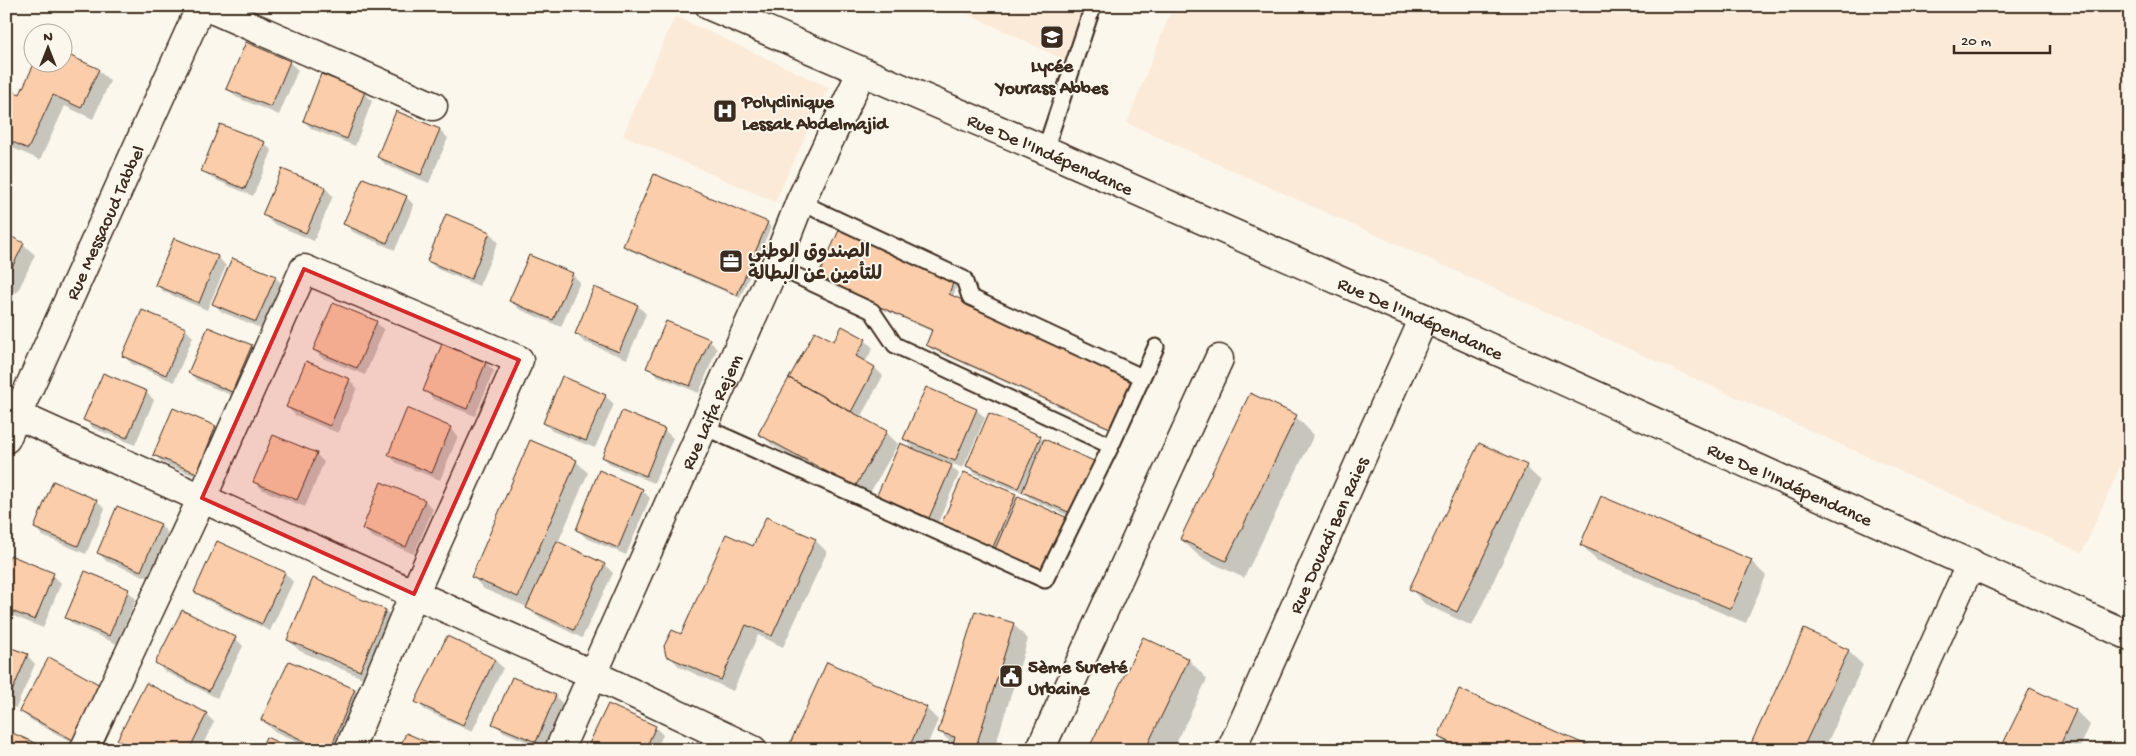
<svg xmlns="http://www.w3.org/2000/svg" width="2136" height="756" font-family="'Gochi Hand','Playpen Sans Arabic',sans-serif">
<rect width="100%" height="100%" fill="#fbf7ec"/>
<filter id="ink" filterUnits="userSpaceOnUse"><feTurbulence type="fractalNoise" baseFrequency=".02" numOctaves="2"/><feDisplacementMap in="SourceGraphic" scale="10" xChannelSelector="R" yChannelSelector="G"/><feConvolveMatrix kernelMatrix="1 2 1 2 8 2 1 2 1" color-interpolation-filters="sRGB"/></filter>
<g filter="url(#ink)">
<!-- built -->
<path fill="#fbead8" d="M952,6H1093L1081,68Z
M1173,6H2130V444L2082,553L1127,123Z
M675,16L828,87L775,202L623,135Z"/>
<!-- shadow -->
<path fill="#0003" d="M289,62L298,70L279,115L236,97L228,89Z
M98,70L110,81L93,119L65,106L40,160L6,145V89L20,96Z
M364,92L372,101L355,146L312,129L304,121Z
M440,130L448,138L429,183L386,165L378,157Z
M264,143L272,151L253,196L211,178L203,170Z
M325,188L333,196L314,241L272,223L264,215Z
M406,197L414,205L395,250L353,232L345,224Z
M447,216L490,233L498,242L479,286L437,269L428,261Z
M767,223L771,227L740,298L629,250L625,246Z
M6,236L23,244L35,255L17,293L6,288Z
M175,239L218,257L226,266L207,310L164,292L156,284Z
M572,274L580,282L561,327L519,309L511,301Z
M275,277L283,285L265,330L222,312L214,304Z
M953,281L957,285L953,297L1136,382L1114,431L931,349L927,345L933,332L823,282Z
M595,289L638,306L646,314L627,359L584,342L576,334Z
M376,322L384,330L365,375L322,358L314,350Z
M185,329L193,337L174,382L132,364L124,356Z
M709,340L717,349L699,393L656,375L648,367Z
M865,340L873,348L865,363L875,368L883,376L860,418L886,432L898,444L867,498L772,445L760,433L835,343Z
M251,346L259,354L240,399L198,381L189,373Z
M443,346L486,363L494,371L475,416L433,399L425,391Z
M349,380L357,388L338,433L295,415L287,407Z
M926,388L977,410L985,418L963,468L947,462L959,474L937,525L887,503L879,495L917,451L904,439Z
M146,392L154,400L135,445L93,428L85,419Z
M605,396L614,404L595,448L552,431L544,423Z
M1296,417L1314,435L1244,578L1200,557L1181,539Z
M216,427L224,435L205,480L163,463L154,455Z
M450,428L458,436L440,480L397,463L389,455Z
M664,430L673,438L654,483L611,465L603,457Z
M1040,437L1045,442L1082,522L1031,499L1027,495L976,474L968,466Z
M1479,444L1526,467L1541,481L1472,626L1425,604L1411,589Z
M316,454L324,462L305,507L263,490L254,482Z
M576,461L588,473L558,543L605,565L613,573L582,638L535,615L527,607L484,589L473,577Z
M382,484L425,501L433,509L414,554L372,537L363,529Z
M642,490L650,498L626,555L586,538L578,530Z
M1015,495L1077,528L1055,579L951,532L943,524Z
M97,501L105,509L86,554L43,536L35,528Z
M160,525L168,533L149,578L106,561L98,552Z
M815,540L827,552L783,647L758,635L733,691L680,667L668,655L681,636L753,548Z
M217,543L285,573L293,582L270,631L204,599L195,591Z
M1582,545L1751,561L1766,576L1746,623L1596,560Z
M6,568L53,575L61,583L43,628L6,613Z
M314,579L386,611L397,623L372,682L300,651L288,640Z
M128,591L136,599L117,644L74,625L66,617Z
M1013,624L1028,639L994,750H953L954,746L939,731Z
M448,637L495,660L503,668L472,732L425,710L417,702Z
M235,638L243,646L217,698L164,671L156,663Z
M1144,638L1189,660L1207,679L1173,750H1090Z
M6,647L27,655L35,664L16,708L6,704Z
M1848,651L1863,665L1824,750H1749Z
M50,659L83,748L29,719L21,711Z
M354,690L366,702L346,750H313L274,731L263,720Z
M2030,690L2076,711L2090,725L2079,750H2002Z
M555,696L563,704L544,749L502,731L494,723Z
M926,708L938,720L925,750H789Z
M206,714L214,722L200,750H131L119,739Z
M655,727L663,735L656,750H587Z
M1439,737L1595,750H1452Z
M2130,741V750H2126Z
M36,745L41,750H6Z"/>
<!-- building -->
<path fill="#fbcdaa" stroke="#3b2a1e" d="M246,42L290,61L271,107L226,89Z
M62,52L99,69L81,108L53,95L28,149L6,139V88L20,94L35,62H62Z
M321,74L365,91L347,139L303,121Z
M396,111L440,129L421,175L377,157Z
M220,124L265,142L245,189L201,171Z
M282,169L326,187L306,233L262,215Z
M654,174L768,222L737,295L623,246Z
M363,178L407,196L387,243L343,224Z
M446,214L490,232L471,279L427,261Z
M840,228L954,280L949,294L1133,377L1110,428L926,345L932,330L817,279Z
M6,234L24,243L6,280Z
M174,238L218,256L199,303L155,285Z
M529,255L573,273L553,320L509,301Z
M232,258L276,276L256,322L212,304Z
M594,287L638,305L619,352L575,334Z
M333,303L377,321L357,368L313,350Z
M142,310L186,328L166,375L122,356Z
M666,321L710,339L690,386L646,368Z
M842,326L866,339L856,356L875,367L851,412L789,378L815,331L834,341Z
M208,327L252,345L232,392L188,373Z
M442,344L486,362L467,409L423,391Z
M306,361L350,379L330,426L286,407Z
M103,373L147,391L127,438L83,420Z
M562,376L606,395L586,441L543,423Z
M789,378L887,431L855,487L758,434Z
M926,387L977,409L955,461L903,439Z
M1250,393L1297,415L1226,561L1180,539Z
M173,408L216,426L197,473L153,455Z
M407,408L451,427L432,473L388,455Z
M622,411L665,429L646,476L602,457Z
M989,413L1041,436L1018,488L966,466Z
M273,435L317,453L297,500L253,482Z
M1044,439L1096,462L1073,514L1022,492Z
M530,440L577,460L518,597L471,577Z
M900,443L952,465L929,518L877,495Z
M1479,443L1527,465L1457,612L1409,589Z
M599,470L643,489L618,548L576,530Z
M964,472L1016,494L993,547L941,525Z
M53,481L97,500L78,546L34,528Z
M381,482L425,500L406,547L362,529Z
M1018,496L1070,519L1047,571L995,549Z
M1601,496L1752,560L1731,609L1580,545Z
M117,506L161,524L141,571L97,553Z
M766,517L816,539L772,636L746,625L721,680L666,656L664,646L672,630L681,634L726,534L753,546Z
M217,541L285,572L262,624L194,592Z
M557,541L605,564L574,630L526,608Z
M10,555L54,573L35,620L6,609V565Z
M85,571L129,589L109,636L65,618Z
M313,578L386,610L360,671L287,640Z
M182,610L236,637L209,691L155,663Z
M975,611L1014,623L975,750H952L955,737L938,732Z
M1804,629L1849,650L1802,750H1748Z
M447,636L495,659L463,725L415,702Z
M1143,637L1189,659L1145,750H1088Z
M6,646L28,654L8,701L6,700Z
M49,657L104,687L75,741L19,711Z
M289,661L355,689L330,750H323L261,720Z
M827,662L927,707L908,750H787Z
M512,677L556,695L536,742L492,724Z
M146,683L207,713L189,750H138L117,740Z
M2030,688L2076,710L2058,750H2000Z
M1459,689L1598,750H1466L1438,737Z
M608,704L656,726L645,750H586Z
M6,730L37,744L34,750H6Z
M406,733L446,750H399Z
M266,737L295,750H260Z"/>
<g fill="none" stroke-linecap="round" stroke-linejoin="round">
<!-- service casing -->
<g stroke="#3b2a1e" stroke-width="19">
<path id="service" d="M1045,150L1093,6
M800,202L964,279L970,297L1142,377
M775,266L872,311L895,345L1111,446
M704,427L1045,580L1111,446L1156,347"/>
</g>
<!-- minor casing -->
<g stroke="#3b2a1e" stroke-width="31">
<g id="minor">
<path d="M205,6L433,106"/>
<path d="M17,415L594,675L753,750"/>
<path d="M84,750L202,498L304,269L519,360L414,594L349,750"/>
<path id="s1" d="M559,750L775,266L800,202L861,73"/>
<path d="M1040,750L1219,359"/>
<path d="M1887,750L1971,563"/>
</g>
</g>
<!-- tertiary casing -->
<g stroke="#3b2a1e" stroke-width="31">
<g id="tertiary">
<path id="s2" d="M6,439L201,6"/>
<path id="s3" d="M1231,750L1424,318"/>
</g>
</g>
<!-- primary casing -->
<g stroke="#3b2a1e" stroke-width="31">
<g id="primary">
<path id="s4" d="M710,6L1045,150L1424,318L2130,636"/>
</g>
</g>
<!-- service -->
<use href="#service" stroke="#fbf7ec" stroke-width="15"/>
<!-- minor -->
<use href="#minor" stroke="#fbf7ec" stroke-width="28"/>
<!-- tertiary -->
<use href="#tertiary" stroke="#fbf7ec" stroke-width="28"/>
<!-- primary -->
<use href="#primary" stroke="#fbf7ec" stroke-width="28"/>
</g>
</g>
<!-- marked area -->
<path fill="#d62828" fill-opacity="0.2" stroke="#d62828" stroke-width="4" stroke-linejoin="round" d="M304,269L519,360L414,594L202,498Z"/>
<!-- icons -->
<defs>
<g id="school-square" transform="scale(1.25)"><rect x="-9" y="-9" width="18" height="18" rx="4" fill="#3b2a1e" stroke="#fbf7ec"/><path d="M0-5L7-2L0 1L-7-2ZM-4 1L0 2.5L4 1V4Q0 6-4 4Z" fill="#fff"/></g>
<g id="hospital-square" transform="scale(1.25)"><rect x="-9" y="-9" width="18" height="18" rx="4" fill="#3b2a1e" stroke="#fbf7ec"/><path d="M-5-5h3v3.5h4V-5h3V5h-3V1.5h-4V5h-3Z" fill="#fff"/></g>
<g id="office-square" transform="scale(1.25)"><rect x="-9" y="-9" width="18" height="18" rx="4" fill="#3b2a1e" stroke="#fbf7ec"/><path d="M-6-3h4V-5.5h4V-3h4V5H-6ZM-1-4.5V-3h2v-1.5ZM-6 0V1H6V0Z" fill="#fff"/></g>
<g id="civic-square" transform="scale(1.25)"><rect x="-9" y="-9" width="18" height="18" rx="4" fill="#3b2a1e" stroke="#fbf7ec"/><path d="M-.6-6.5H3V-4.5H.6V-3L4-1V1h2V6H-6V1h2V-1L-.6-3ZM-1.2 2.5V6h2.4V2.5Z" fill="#fff"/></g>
</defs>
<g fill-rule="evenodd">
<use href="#school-square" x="1052" y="37"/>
<use href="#hospital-square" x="725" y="111"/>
<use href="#office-square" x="731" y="261"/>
<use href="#civic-square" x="1011" y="676"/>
</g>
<g text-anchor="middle" stroke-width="4" stroke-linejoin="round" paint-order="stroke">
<!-- poi labels -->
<g font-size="19" font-weight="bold" fill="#3b2a1e" stroke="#fbf7ec" text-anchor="start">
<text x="1052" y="71" text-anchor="middle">Lycée<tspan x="1052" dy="22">Yourass Abbes</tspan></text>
<text x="742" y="107">Polyclinique<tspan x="742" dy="22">Lessak Abdelmajid</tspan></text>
<text x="748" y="257">الصندوق الوطني<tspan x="748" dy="22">للتأمين عن البطالة</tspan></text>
<text x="1028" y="672">5ème Sureté<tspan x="1028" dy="22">Urbaine</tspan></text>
</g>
<!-- street labels -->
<g font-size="19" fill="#3b2a1e" stroke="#fbf7ec">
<text dy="7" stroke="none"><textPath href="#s4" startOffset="371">Rue De l'Indépendance</textPath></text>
<text dy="7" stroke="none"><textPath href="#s2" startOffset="238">Rue Messaoud Tabbel</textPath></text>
<text dy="7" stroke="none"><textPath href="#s4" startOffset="776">Rue De l'Indépendance</textPath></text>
<text dy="7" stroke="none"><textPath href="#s1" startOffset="371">Rue Laifa Rejem</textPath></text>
<text dy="7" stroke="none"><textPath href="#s4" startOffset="1181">Rue De l'Indépendance</textPath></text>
<text dy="7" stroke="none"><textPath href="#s3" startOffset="236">Rue Douadi Ben Raies</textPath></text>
</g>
</g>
<!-- margin -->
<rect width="2136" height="756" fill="none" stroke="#fbf7ec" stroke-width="25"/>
<rect x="12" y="12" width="2111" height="731" fill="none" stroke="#3b2a1e" stroke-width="2" filter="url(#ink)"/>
<!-- north arrow -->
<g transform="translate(48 48)"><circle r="24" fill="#fbf7ec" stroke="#aea59a"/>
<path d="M0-4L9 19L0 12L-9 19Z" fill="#3b2a1e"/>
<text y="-8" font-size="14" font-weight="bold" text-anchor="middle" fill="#3b2a1e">N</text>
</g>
<!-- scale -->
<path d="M1954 45v8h96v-8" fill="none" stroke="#3b2a1e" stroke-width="2.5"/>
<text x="1961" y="45" font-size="15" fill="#3b2a1e" stroke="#fbf7ec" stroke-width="4" paint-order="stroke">20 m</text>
</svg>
